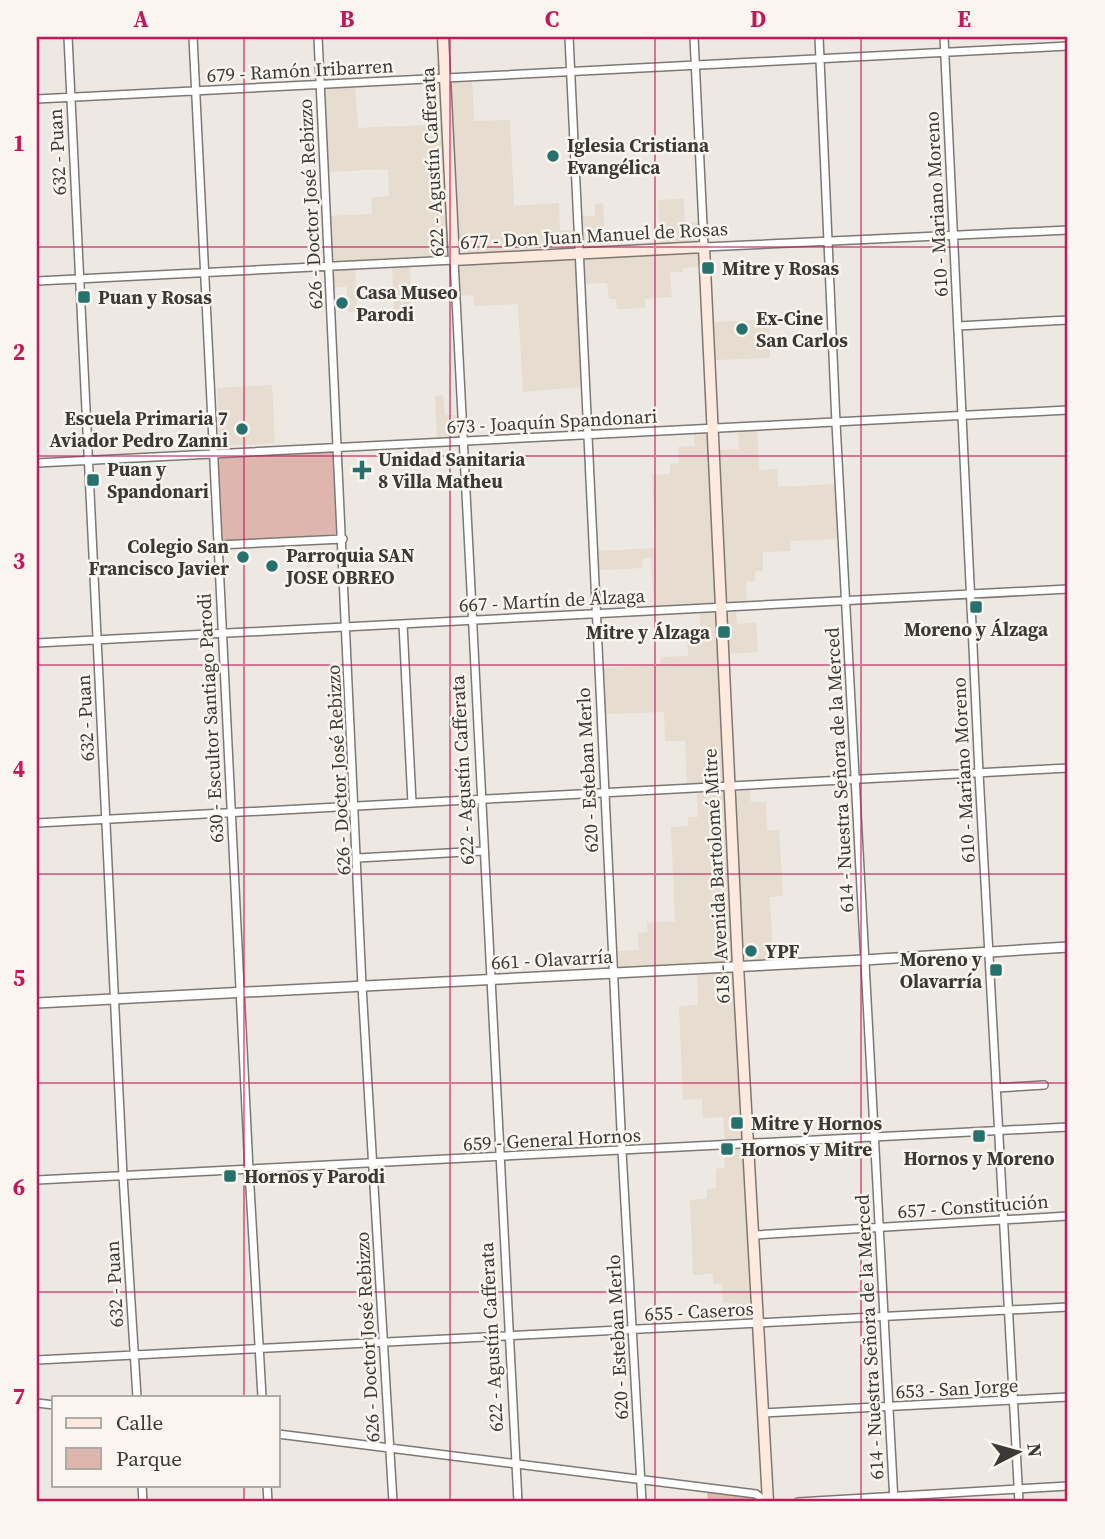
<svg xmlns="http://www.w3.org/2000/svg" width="1105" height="1539" font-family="'Source Serif 4',serif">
<rect width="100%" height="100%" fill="#ede8e1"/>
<!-- built -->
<path fill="#e6dccf" d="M472,80L474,121L510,120L514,206L559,203L560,230H574L575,244L572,249L468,255L459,250L450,89L455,81Z
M355,85L358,128L443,124L450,251L448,255L337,261L332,259L330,216L372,214L371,198L389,196L388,169L328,172L325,89L329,86Z
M684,199L685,223L699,222L700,239L695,243L660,244L658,200Z
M603,203L605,248L589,249L583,242L581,216H595V204Z
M694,252L700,257V267L683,268L682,272H670L672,297L645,299V308L617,309L616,299H609L607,283L586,284L584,262L589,258Z
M569,258L576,262L582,387L523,392L518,304L474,306L473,295L460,296L459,269L463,265Z
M410,266L412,309L394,310L392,267Z
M355,268L357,312H348L347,287H332L331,276L336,269Z
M769,320L770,358L714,360L712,322Z
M272,385L275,443L225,446L219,442L217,388Z
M443,395L445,415H459L460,432L456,438L437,440L435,396Z
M757,429L759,470L777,469L778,487L836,484L838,539L790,541V551L763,552V571H755V581L746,582L747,603L732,604L726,600L719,450L739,449L738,430Z
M704,432L708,437L716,600L711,604L654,607L651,558L642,559L643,568L597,570L596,551L656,548L652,475L670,474V464L679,463L678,447L695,446L694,433Z
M729,611H736L737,624L756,623L758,652L728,654L726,616Z
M713,612L717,616L725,780L720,784L687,786L685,741H665L664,712L605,714L602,668L660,665L661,657L688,656L687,628L700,627V613Z
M750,789L751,802H766L767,830H779L783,896L770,897L773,960L748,962L744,959L736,795L740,790Z
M724,792L725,794L733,959L728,963L620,968L618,965V951L639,950L638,933L648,932L647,923L675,921L671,827L688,826V817H698L697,793Z
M731,970L736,974L743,1139L741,1141L725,1143L723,1117L703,1118L702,1099L683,1100L679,1006L698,1005L697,972Z
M738,1149L744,1151L753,1316L750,1321L738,1322L737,1303H723L722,1284H713V1274L693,1275L690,1200L707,1199V1189L716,1188V1169L725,1168L724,1150Z"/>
<!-- green -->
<path fill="#deb6ae" d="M328,451L334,454L335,458L339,529L337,534L221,542L217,461L221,457Z
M707,1492L750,1497L751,1499L742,1502H708Z"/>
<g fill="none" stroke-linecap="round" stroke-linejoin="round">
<!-- minor casing -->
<g stroke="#7d7872" stroke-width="10">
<path id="minor" d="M68,37L123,1176L137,1397
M193,37L249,1170L262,1397
M318,37L362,986L393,1502
M569,37L622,1151L642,1502
M694,37L704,247L1068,230
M819,37L836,423L894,1502
M944,37L979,773L1019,1502
M37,99L1068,46
M37,281L454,260L518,1502
M958,326L1068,320
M37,463L1068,410
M218,545L343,539
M403,624L412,803
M37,643L1068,589
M37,823L1068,768
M358,858L483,851
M996,1088L1044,1085
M37,1180L1068,1127
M754,1235L1068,1216
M37,1360L1068,1307
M37,1403L54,1405
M763,1413L1068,1397
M278,1434L756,1494L766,1502
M142,1485L143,1502
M267,1485L268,1502
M798,1502L1068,1486"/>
</g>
<!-- tertiary casing -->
<g stroke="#7d7872" stroke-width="12">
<path id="tertiary" d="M37,1003L864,960L1068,947"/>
</g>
<!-- secondary casing -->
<g stroke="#7d7872" stroke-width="13">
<path id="secondary" d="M443,37L454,260L704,247L738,966L768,1502"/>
</g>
<!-- minor -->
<use href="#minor" stroke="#fff" stroke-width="7"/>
<!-- tertiary -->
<use href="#tertiary" stroke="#fff" stroke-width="9"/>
<!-- secondary -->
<use href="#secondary" stroke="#fde9dd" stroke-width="10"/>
</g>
<!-- grid -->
<path fill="none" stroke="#c2185b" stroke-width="2" stroke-opacity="0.55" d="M244,37V1397M450,37V1502M655,37V1502M861,37V1502M37,247H1068M37,456H1068M37,665H1068M37,874H1068M37,1083H1068M37,1292H1068M244,1485V1502"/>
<!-- markers -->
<g fill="#26716e" stroke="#faf5ee" stroke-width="2.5">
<circle cx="553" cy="156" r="7"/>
<rect x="701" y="261" width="14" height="14" rx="3.5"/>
<rect x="77" y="290" width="14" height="14" rx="3.5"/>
<circle cx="342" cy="303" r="7"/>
<circle cx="742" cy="329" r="7"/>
<circle cx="242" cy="429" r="7"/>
<path d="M358.5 459.5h7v7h7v7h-7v7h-7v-7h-7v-7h7z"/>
<rect x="86" y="473" width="14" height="14" rx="3.5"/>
<circle cx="243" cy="557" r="7"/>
<circle cx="272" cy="566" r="7"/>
<rect x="969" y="600" width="14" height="14" rx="3.5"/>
<rect x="717" y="625" width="14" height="14" rx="3.5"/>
<circle cx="751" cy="951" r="7"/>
<rect x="989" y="963" width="14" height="14" rx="3.5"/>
<rect x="730" y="1116" width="14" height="14" rx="3.5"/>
<rect x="972" y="1129" width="14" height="14" rx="3.5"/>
<rect x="720" y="1142" width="14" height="14" rx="3.5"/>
<rect x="223" y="1169" width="14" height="14" rx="3.5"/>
</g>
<g text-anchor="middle" stroke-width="5" stroke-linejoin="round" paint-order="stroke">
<!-- street labels -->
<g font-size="19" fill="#3b3936" stroke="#faf5ee">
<text transform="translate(300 70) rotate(-3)" y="7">679 - Ramón Iribarren</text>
<text transform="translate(57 152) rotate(-93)" y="7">632 - Puan</text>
<text transform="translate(432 162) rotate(-93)" y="7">622 - Agustín Cafferata</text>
<text transform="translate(310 204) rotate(-93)" y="7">626 - Doctor José Rebizzo</text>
<text transform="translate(936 204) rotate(-93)" y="7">610 - Mariano Moreno</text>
<text transform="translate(594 235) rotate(-3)" y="7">677 - Don Juan Manuel de Rosas</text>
<text transform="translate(552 421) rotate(-3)" y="7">673 - Joaquín Spandonari</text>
<text transform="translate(552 600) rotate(-3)" y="7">667 - Martín de Álzaga</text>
<text transform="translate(85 718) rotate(-93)" y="7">632 - Puan</text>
<text transform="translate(210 718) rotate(-93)" y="7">630 - Escultor Santiago Parodi</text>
<text transform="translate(338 770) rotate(-93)" y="7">626 - Doctor José Rebizzo</text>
<text transform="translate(462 770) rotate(-93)" y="7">622 - Agustín Cafferata</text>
<text transform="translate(587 770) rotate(-93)" y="7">620 - Esteban Merlo</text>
<text transform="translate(839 770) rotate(-93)" y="7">614 - Nuestra Señora de la Merced</text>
<text transform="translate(963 770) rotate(-93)" y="7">610 - Mariano Moreno</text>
<text transform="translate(716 876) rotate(-93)" y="7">618 - Avenida Bartolomé Mitre</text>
<text transform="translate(552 959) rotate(-3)" y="7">661 - Olavarría</text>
<text transform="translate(552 1139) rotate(-3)" y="7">659 - General Hornos</text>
<text transform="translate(973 1206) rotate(-4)" y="7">657 - Constitución</text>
<text transform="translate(114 1284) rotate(-93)" y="7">632 - Puan</text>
<text transform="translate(699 1311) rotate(-3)" y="7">655 - Caseros</text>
<text transform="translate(367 1337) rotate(-93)" y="7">626 - Doctor José Rebizzo</text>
<text transform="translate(491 1337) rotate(-93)" y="7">622 - Agustín Cafferata</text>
<text transform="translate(617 1337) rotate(-93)" y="7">620 - Esteban Merlo</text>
<text transform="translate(869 1337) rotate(-93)" y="7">614 - Nuestra Señora de la Merced</text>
<text transform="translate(957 1388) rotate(-3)" y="7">653 - San Jorge</text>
</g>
<!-- poi labels -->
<g font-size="19" font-weight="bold" fill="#3b3936" stroke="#faf5ee" text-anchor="start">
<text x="567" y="152">Iglesia Cristiana<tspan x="567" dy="22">Evangélica</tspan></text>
<text x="722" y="275">Mitre y Rosas</text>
<text x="356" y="299">Casa Museo<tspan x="356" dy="22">Parodi</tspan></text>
<text x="98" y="304">Puan y Rosas</text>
<text x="756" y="325">Ex-Cine<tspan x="756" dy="22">San Carlos</tspan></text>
<text x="228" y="425" text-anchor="end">Escuela Primaria 7<tspan x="228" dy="22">Aviador Pedro Zanni</tspan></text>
<text x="378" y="466">Unidad Sanitaria<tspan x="378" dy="22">8 Villa Matheu</tspan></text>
<text x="107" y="476">Puan y<tspan x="107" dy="22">Spandonari</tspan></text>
<text x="229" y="553" text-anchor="end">Colegio San<tspan x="229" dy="22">Francisco Javier</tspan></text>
<text x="286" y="562">Parroquia SAN<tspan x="286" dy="22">JOSE OBREO</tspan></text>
<text x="976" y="636" text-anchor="middle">Moreno y Álzaga</text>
<text x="710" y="639" text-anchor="end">Mitre y Álzaga</text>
<text x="765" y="958">YPF</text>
<text x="982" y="966" text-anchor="end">Moreno y<tspan x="982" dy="22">Olavarría</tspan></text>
<text x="751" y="1130">Mitre y Hornos</text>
<text x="741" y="1156">Hornos y Mitre</text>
<text x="979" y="1165" text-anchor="middle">Hornos y Moreno</text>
<text x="244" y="1183">Hornos y Parodi</text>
</g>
</g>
<!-- border -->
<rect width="1105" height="1539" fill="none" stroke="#faf5ee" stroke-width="77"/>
<!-- legend -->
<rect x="52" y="1396" width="228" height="91" fill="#faf5ee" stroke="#aeaaa4" stroke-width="2"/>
<rect x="66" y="1418" width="35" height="10" fill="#fde9dd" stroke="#aeaaa4" stroke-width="2"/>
<text x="116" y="1430" font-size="21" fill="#3b3936">Calle</text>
<rect x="66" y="1448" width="35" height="21" fill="#deb6ae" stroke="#aeaaa4" stroke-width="2"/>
<text x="116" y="1466" font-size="21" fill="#3b3936">Parque</text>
<!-- north arrow -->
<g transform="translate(1018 1452) rotate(84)" stroke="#faf5ee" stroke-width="5" paint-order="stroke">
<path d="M0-5L12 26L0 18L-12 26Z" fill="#3b3936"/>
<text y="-10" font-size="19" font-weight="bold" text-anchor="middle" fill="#3b3936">N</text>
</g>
<rect x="38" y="38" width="1028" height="1462" fill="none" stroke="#c2185b" stroke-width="2.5"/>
<g font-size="23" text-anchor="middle" font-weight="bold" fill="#c2185b">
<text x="141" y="27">A</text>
<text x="347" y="27">B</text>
<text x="552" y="27">C</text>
<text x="758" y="27">D</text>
<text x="964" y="27">E</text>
<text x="19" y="151">1</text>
<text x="19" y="360">2</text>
<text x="19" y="569">3</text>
<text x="19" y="777">4</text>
<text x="19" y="986">5</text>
<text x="19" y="1195">6</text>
<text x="19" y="1404">7</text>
</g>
</svg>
